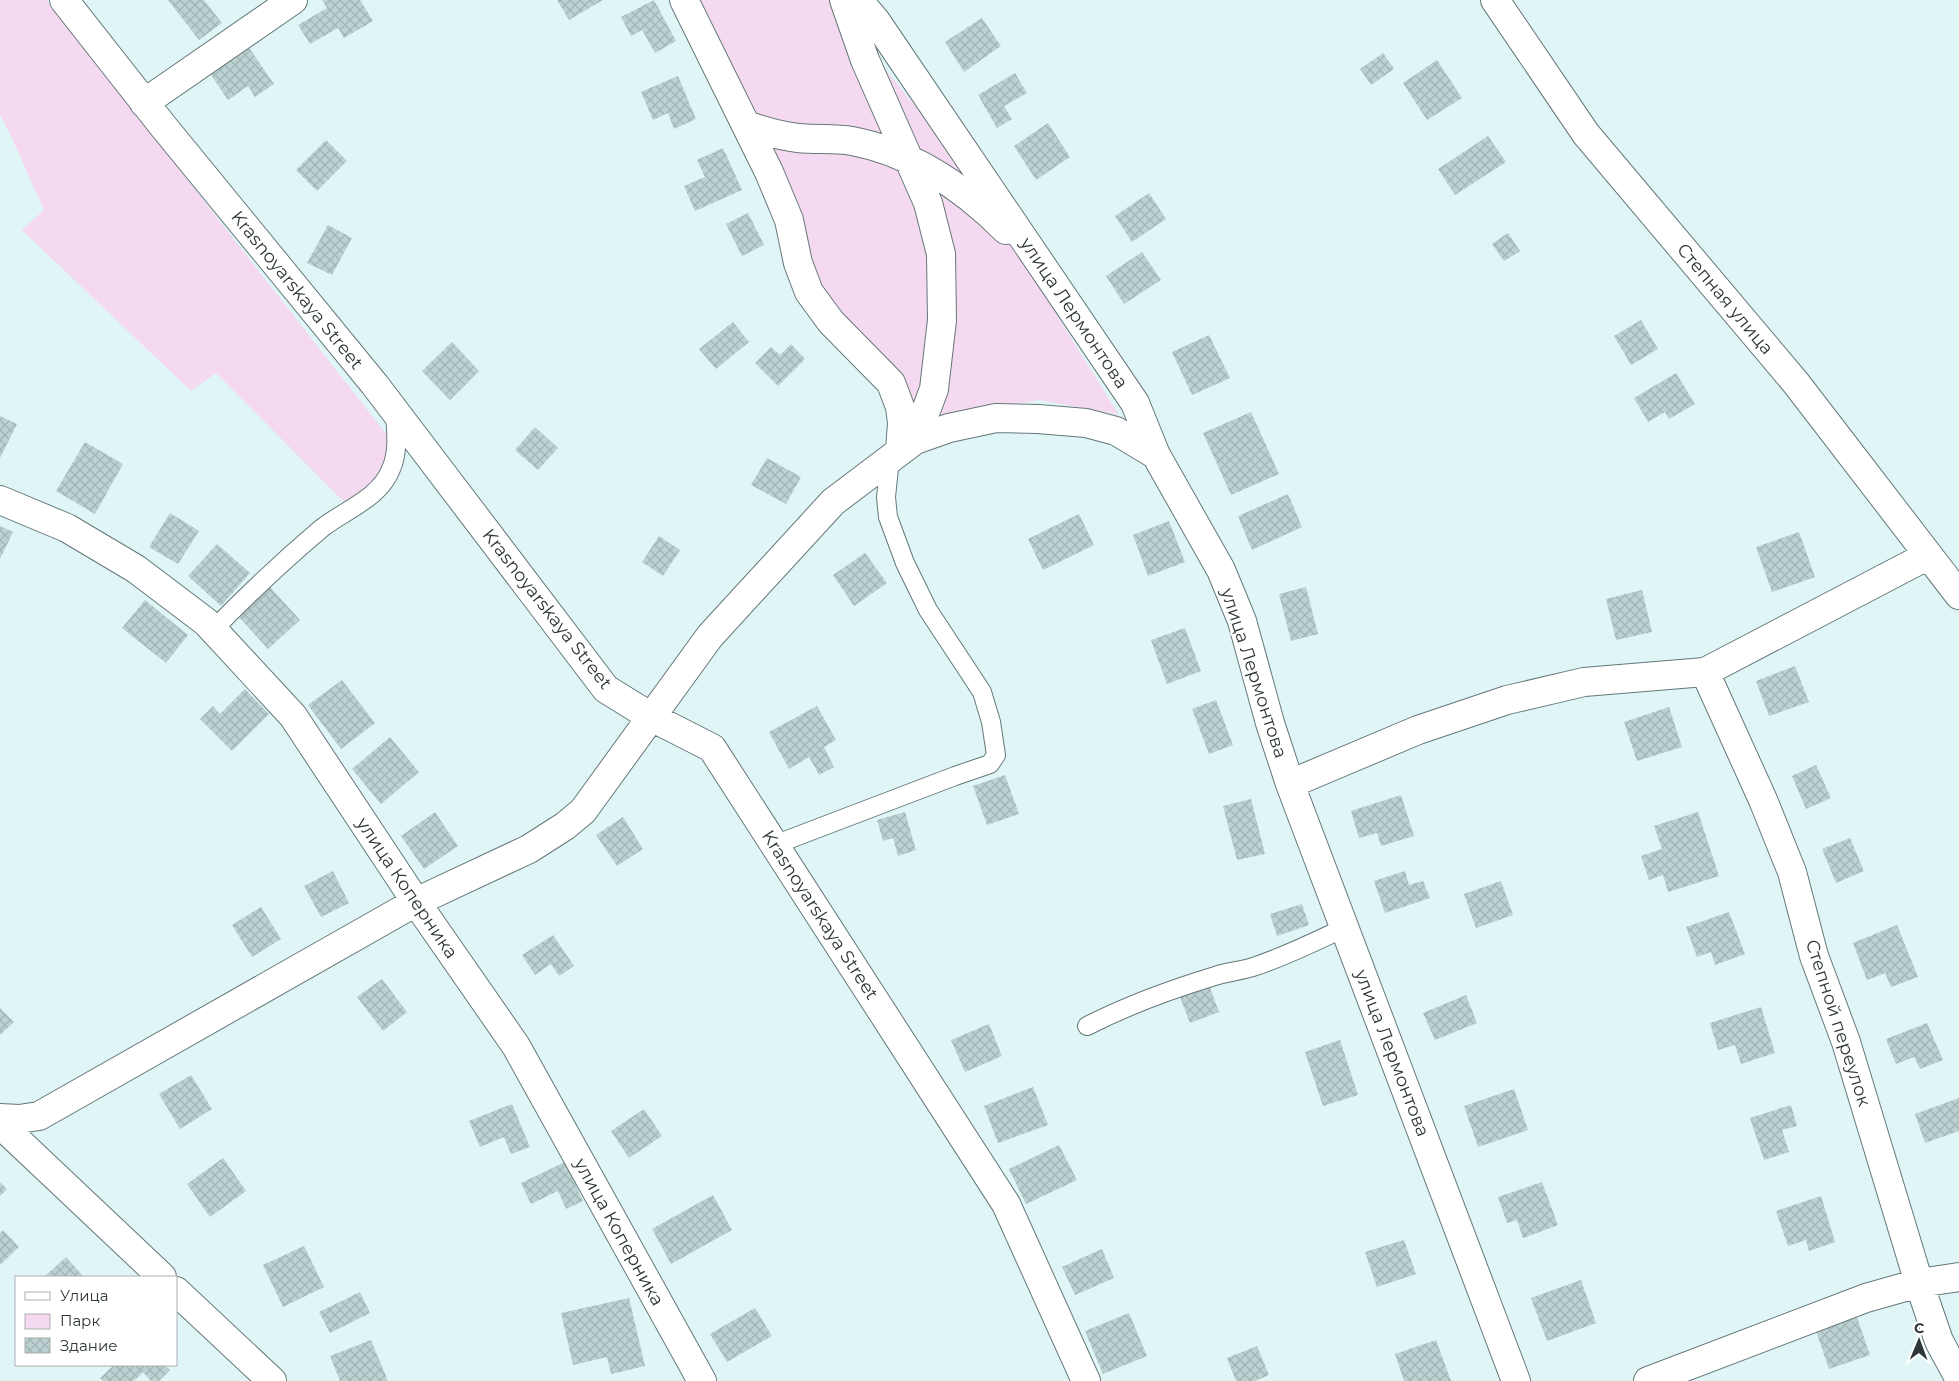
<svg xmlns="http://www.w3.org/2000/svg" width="1959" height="1381" font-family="Montserrat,sans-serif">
<defs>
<pattern id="building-cross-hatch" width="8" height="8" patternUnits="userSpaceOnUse" patternTransform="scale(1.25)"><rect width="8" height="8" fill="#bcd1d1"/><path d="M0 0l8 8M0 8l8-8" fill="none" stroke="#a2b4b4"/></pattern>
</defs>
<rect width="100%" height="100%" fill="#e0f5f6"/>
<!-- green -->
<path fill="#f4d9f1" d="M0,0H47L390,439L381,481L347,505L216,373L191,391L22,230L44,210L10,134L0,115Z
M695,0H830L967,171L1119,415L1039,400L948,417L908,411L897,369L846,321L818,281Z"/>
<!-- building -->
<path fill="url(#building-cross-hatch)" d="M168,0H204L222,23L199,40Z
M322,0H360L373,21L344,38L338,28L310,44L298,25L327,8Z
M557,0H603L569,20Z
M654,0L676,41L655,53L642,30L631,36L621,17Z
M982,18L1001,46L964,72L945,42Z
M248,46L274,84L255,97L248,86L228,100L209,72Z
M1383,53L1394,69L1371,85L1360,69Z
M1437,60L1462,98L1427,120L1403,83Z
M1015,73L1027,93L1004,106L1012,119L997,128L978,95Z
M678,76L696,119L674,129L668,113L653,120L641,92Z
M1048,123L1070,157L1036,180L1014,146Z
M1488,136L1506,162L1455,195L1438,169Z
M326,140L347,161L317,191L296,170Z
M723,148L742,190L695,211L684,186L705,177L697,160Z
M1149,193L1166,219L1132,242L1115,216Z
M748,213L764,245L742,256L726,224Z
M328,225L352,238L332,275L307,263Z
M1508,233L1520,251L1504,261L1492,244Z
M1142,252L1161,280L1124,304L1106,276Z
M1641,320L1658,349L1631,365L1614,336Z
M733,322L749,342L716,369L699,349Z
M1209,335L1230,378L1192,395L1172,352Z
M452,342L479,371L450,400L422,371Z
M791,344L805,359L778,386L755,363L771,347L780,355Z
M1676,373L1695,404L1669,419L1665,412L1648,422L1634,398Z
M1251,412L1279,474L1231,495L1203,433Z
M0,416L17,424L0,458Z
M535,427L558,448L538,470L515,450Z
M85,442L123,464L95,514L56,491Z
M767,458L801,477L786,504L751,485Z
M1288,494L1302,527L1252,550L1238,516Z
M170,513L199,531L178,564L149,547Z
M1079,514L1094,545L1043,570L1028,539Z
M1169,521L1185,562L1148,576L1133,535Z
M0,526L13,532L0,559Z
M1799,532L1815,577L1772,592L1756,547Z
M659,536L680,550L663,576L642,562Z
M217,544L250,573L221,606L188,576Z
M865,553L887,583L854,606L833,575Z
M270,587L300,620L268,649L238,616Z
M1306,587L1318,634L1291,641L1279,594Z
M1642,590L1652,632L1616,640L1606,599Z
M145,600L188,635L166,663L122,628Z
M1185,628L1201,671L1167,684L1151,640Z
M1795,666L1809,702L1769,716L1756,681Z
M342,680L375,723L341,749L308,705Z
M245,689L269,714L232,751L200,719L213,706L220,714Z
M1216,700L1233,745L1209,754L1192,709Z
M817,706L836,740L824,747L834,767L819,775L809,757L789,769L769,732Z
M1669,707L1682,747L1637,761L1624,722Z
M390,737L419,772L381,804L352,769Z
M1816,765L1831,798L1806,809L1792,776Z
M1005,775L1019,814L987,825L973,786Z
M1401,795L1414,836L1381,846L1377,833L1359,838L1351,811Z
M1251,799L1265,854L1237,860L1223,806Z
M435,812L458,846L424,869L401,836Z
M905,812L916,850L898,856L893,838L883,841L877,820Z
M1698,812L1719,876L1668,892L1663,875L1649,880L1641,856L1662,849L1654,826Z
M623,817L643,849L617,866L596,835Z
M1850,838L1864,871L1836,883L1822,849Z
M333,871L349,903L321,917L304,886Z
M1405,871L1409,885L1423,881L1430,898L1385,913L1374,881Z
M1501,881L1513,915L1476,928L1464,894Z
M1302,904L1309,925L1277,936L1270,914Z
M261,907L281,939L252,957L232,925Z
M1729,912L1745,954L1715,965L1711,952L1697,957L1686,927Z
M1897,925L1918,977L1891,987L1885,973L1867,980L1853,943Z
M553,935L574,966L559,976L551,964L535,975L522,955Z
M382,979L407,1012L383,1031L357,997Z
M1209,985L1219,1012L1190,1023L1180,997Z
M1466,995L1477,1023L1435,1040L1423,1013Z
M1761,1007L1775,1053L1741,1064L1735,1045L1718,1050L1710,1023Z
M0,1008L14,1022L0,1035Z
M1927,1023L1943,1060L1920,1069L1914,1057L1896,1064L1886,1039Z
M989,1024L1002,1056L965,1072L951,1040Z
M1340,1040L1358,1095L1323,1106L1305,1052Z
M191,1075L212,1109L180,1129L159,1094Z
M1033,1087L1048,1125L998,1143L984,1106Z
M1514,1089L1528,1130L1478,1147L1464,1106Z
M1959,1098V1131L1925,1143L1915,1114Z
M512,1104L530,1147L511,1154L504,1137L480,1147L469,1121Z
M1791,1105L1797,1126L1782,1130L1789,1152L1764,1160L1750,1118Z
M644,1109L662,1136L629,1158L611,1131Z
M1059,1145L1077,1180L1026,1204L1009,1169Z
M223,1158L246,1191L210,1217L187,1184Z
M565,1162L583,1201L566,1209L558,1191L531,1204L521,1183Z
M0,1182L7,1189L0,1196Z
M1542,1182L1558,1225L1523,1238L1517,1220L1507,1223L1498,1197Z
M713,1195L732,1230L671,1264L652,1229Z
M1821,1196L1835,1242L1809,1251L1806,1240L1788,1246L1776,1211Z
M3,1230L19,1247L0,1265V1233Z
M1404,1240L1416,1274L1377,1287L1365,1252Z
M304,1246L324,1287L283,1307L263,1265Z
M1102,1249L1114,1278L1075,1295L1062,1267Z
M66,1257L84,1277H44Z
M1581,1280L1596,1323L1547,1341L1531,1298Z
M360,1292L370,1313L330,1333L319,1312Z
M629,1298L645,1366L611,1374L607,1357L573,1365L561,1313Z
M755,1308L772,1336L727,1362L710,1334Z
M1129,1313L1147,1356L1103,1374L1085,1331Z
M1857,1317L1870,1355L1829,1369L1816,1331Z
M371,1340L388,1381H340L330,1356Z
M1436,1340L1451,1381H1404L1395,1354Z
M1257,1346L1269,1375L1255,1381H1236L1227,1358Z
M114,1365H164L170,1370L159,1381H151L143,1372L134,1381H103L100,1378Z"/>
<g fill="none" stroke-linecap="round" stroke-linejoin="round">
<!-- service casing -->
<g stroke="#657879" stroke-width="20">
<path id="service" d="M213,630C248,594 284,560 322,528C345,510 380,498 391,469C399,451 396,431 395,413
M774,845L955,776L990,764L996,755L991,722L982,692L928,610L905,563L888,517L886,497L890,458
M1087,1026C1130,1004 1169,990 1215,976C1227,972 1240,971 1253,967C1284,957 1314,942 1344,928"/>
</g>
<!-- minor casing -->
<g stroke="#657879" stroke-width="30">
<path id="minor" d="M64,0L163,126L375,385L606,689L653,718L712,748L1006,1204L1086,1381
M684,0L769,172L789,220L798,263L809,292L831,322L891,383L900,407L902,423L900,450
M844,0L865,60L928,203L941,254L942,320L934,389L915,440
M858,0L876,21L1135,403L1156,455L1221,570L1242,621L1270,723L1290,784L1516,1381
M1495,0L1586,134L1796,383L1959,595
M144,103L293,0
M746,125C763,131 780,136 798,138C816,140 834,138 852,141C911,152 964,188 1006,230
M0,500L67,528L136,569L206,622L293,716L416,902L516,1046L702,1381
M1705,672L1763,800L1792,872L1814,956L1846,1042L1919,1283L1939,1341L1959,1378
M1290,784L1418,730L1507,700L1584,682L1705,672L1927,556
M0,1118L19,1119L39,1116L416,902L529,849L565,826L583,811L710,636L833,502L915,440L949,428L996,418L1038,419L1086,423L1116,431L1156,455
M0,1124L162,1277
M176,1291L272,1381
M1648,1381L1866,1298L1919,1283L1959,1277"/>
</g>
<!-- service -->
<use href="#service" stroke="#fff" stroke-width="18"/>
<!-- minor -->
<use href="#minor" stroke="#fff" stroke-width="28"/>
</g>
<g text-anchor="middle" stroke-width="4.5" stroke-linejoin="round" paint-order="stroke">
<!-- street labels -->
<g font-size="18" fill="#2e3637" stroke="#fff">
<text transform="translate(297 290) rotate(51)" y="6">Krasnoyarskaya Street</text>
<text transform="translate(1725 299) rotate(50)" y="6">Степная улица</text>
<text transform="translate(1074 313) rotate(56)" y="6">улица Лермонтова</text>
<text transform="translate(547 609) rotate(52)" y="6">Krasnoyarskaya Street</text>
<text transform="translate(1254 673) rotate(72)" y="6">улица Лермонтова</text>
<text transform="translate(407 888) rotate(56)" y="6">улица Коперника</text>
<text transform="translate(820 915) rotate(57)" y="6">Krasnoyarskaya Street</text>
<text transform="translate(1838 1023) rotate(72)" y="6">Степной переулок</text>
<text transform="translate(1392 1053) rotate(69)" y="6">улица Лермонтова</text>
<text transform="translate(619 1232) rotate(61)" y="6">улица Коперника</text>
</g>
</g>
<!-- legend -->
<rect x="15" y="1276" width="162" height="90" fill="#ffffff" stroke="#abafaf"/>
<rect x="25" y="1292" width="25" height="8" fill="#ffffff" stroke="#abafaf"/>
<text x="60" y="1301" font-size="15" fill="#2e3637">Улица</text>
<rect x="25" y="1314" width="25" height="15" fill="#f4d9f1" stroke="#abafaf"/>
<text x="60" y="1326" font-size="15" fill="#2e3637">Парк</text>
<rect x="25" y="1338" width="25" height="15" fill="url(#building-cross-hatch)" stroke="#abafaf"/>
<text x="60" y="1351" font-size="15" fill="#2e3637">Здание</text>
<!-- north arrow -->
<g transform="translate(1919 1341) rotate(1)" stroke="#ffffff" stroke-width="4" paint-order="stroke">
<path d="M0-4L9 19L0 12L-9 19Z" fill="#2e3637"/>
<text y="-8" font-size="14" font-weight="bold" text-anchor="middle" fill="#2e3637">С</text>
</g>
</svg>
